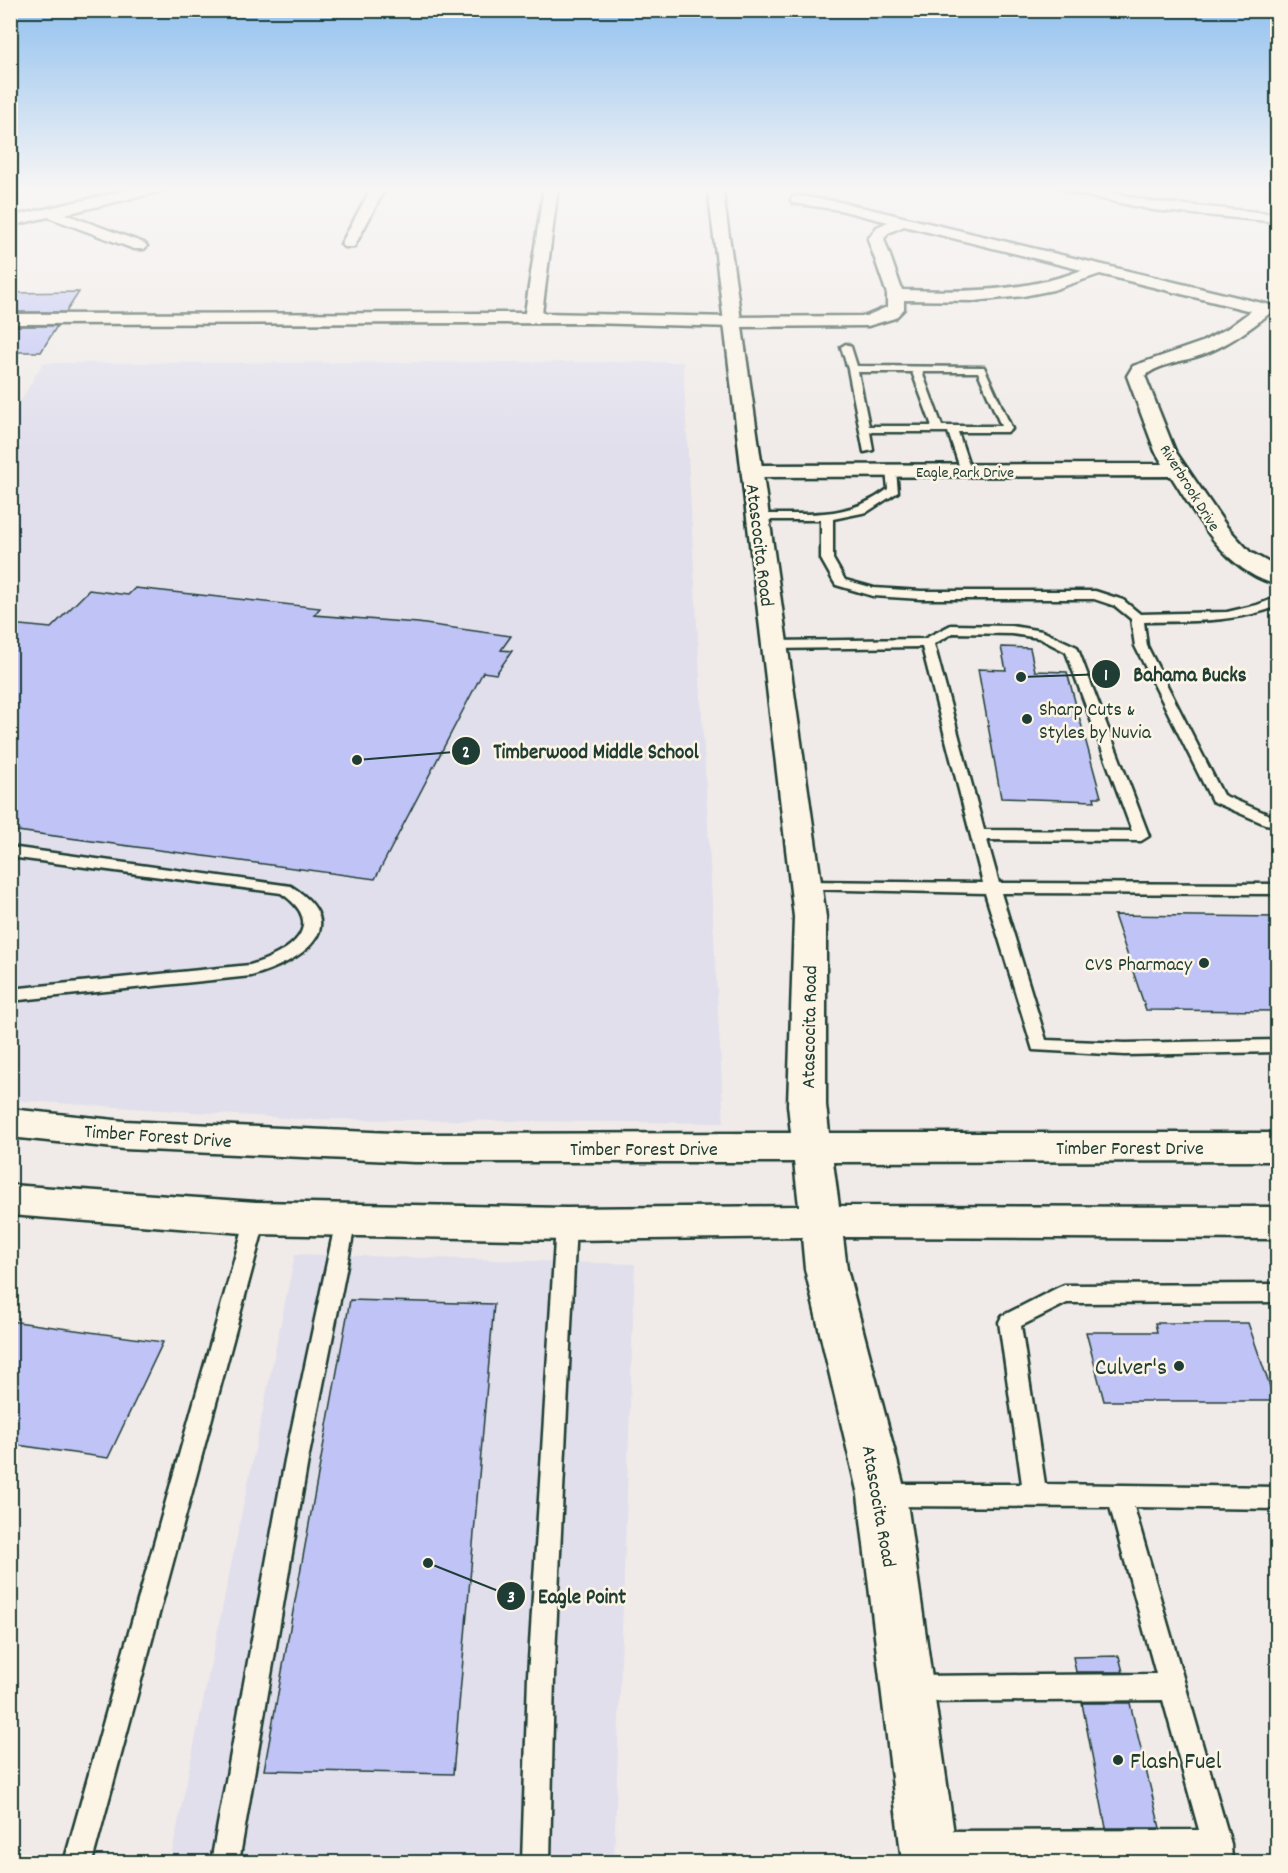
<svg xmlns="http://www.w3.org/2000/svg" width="1288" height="1873" font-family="Dekko,sans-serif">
<rect width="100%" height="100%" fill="#f0ebe8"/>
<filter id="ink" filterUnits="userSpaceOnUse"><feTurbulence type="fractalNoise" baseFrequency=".0167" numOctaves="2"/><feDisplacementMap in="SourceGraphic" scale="12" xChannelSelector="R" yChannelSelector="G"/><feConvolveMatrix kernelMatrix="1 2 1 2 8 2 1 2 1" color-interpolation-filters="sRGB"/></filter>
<g filter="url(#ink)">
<!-- built -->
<path fill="#e1dfec" d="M683,362L724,1123L299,1119L11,1100L10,419L43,363Z
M295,1254L635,1264L614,1862H170Z"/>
<!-- building -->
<path fill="#bfc3f5" stroke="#1f3d34" stroke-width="1.5" d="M79,292L66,312H10V293Z
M10,326H57L41,352H10Z
M135,588L320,608L314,615L418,623L511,636L501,650L512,651L496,674L483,672L375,879L10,830V624L51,628L89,590L128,595Z
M1001,647L1030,648L1035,671L1067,672L1101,797H1094L1095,801L1001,798L978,669L1006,670Z
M1114,915L1278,917V1011L1146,1010Z
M350,1300L494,1304L453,1774L264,1770Z
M10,1321L163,1342L108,1458L10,1444Z
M1155,1323H1248L1275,1401H1104L1086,1332H1157Z
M1119,1656L1123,1672H1076L1073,1657Z
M1082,1703H1130L1160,1828H1106Z"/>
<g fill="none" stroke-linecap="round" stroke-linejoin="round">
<!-- lane casing -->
<g stroke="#1f3d34" stroke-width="5">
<path id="lane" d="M846,344L851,347L857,366L984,367L1012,429L1007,432H958L971,471L966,474L961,471L948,432H870L873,450L864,452L848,369L841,347ZM858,372H912L932,426H869ZM922,372H978L1001,426H942Z
M891,468L896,471L898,492L867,512L833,519V559L845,580L874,588L921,591H1095L1123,600L1140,614L1227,612L1257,605L1278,597V606C1235,623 1189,621 1144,622L1147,646L1223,795L1272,816H1278V826L1265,824L1212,801L1135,646L1131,619L1115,606L1094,599H921L873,596L836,585L834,582L821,559V520H758L752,517L758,514C807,513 848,520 888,489L886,471Z
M951,625L1012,626L1042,631L1077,647L1149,836L1141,841L987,840L999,883L1278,884V894L1001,893L1046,1040L1125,1043L1278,1040V1052L1125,1055L1033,1050L985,893L800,889L798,886L800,883L806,881L983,883L922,647L774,649L768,645L774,641L924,639ZM953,633L1012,634L1039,638L1066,652L1132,831L984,830L934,644Z
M10,847L291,886C356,928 299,962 251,976L10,1001V989L250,965C288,954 330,926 281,893L10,857Z
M256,1210L263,1212L266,1218L92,1862H64L246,1218L249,1212Z
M346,1212L353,1214L356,1220L308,1460L239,1862H211L285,1460L336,1220L339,1214Z
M566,1216L573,1218L576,1224L554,1676L550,1862H522L528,1676L556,1224L559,1218Z
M1278,1284V1302L1067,1303L1021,1326L1045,1484L1278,1487V1509L1134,1507L1231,1844L1232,1862H1204V1858L935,1859L925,1855L921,1845L925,1835L935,1831L1199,1830L1163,1700L912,1702L903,1698L899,1689L903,1680L912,1676L1156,1674L1110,1507L883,1506L875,1503L871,1495L875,1487L883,1484H1022L999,1322L1002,1316L1057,1288L1064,1285Z"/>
</g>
<!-- street casing -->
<g stroke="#1f3d34" stroke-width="5">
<path id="street" d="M141,187H168L166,190L65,214L144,243L147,246L144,249H134L48,217L10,226V217Z
M372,187H386L354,247H344L341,244Z
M544,187H558L542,313L734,317L866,316L887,307V294L868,239L877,227L888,222L840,210L793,203L791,200L793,197L798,196L840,202L1270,305L1273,309L1270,313C1249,330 1228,345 1202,355C1185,361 1158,364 1145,376L1175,451L1227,527L1250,552L1278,568V585C1225,572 1198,518 1171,476L752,477L744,476L741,471L744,466L752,465L1163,464L1155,451L1127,376L1133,366L1202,342L1228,328L1251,311L1100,274L1053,290L1023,296L974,301L904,300V309L895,318L868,326L734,327L588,323L10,324V314L525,313ZM904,226L1082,270C1024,292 964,292 902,290L884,239L888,233Z
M1059,187H1087L1153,202L1278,214V222L1153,210L1066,191Z"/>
</g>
<!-- secondary casing -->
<g stroke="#1f3d34" stroke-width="5">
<path id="secondary" d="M708,187H722L826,917V1105L829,1133H1278V1161L833,1162L839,1206L1278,1207V1239L843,1237L847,1269L906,1495L958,1862H902L858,1495L805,1269L802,1237L566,1240L256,1234L10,1215V1185L256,1202L566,1208L799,1206L794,1162H415L124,1149L10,1137V1109L124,1121L415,1134L791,1133L788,1105L794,917Z"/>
</g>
<!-- lane -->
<use href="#lane" fill="#fcf5e5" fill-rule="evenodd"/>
<!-- street -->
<use href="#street" fill="#fcf5e5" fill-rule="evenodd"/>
<!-- secondary -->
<use href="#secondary" fill="#fcf5e5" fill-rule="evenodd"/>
</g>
</g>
<!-- sky -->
<linearGradient id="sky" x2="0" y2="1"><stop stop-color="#92c1ef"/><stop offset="0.42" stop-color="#f8f6f5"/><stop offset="1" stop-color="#f8f6f5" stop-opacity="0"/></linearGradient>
<rect width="1288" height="450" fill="url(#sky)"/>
<!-- markers -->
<g fill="#1f3d34" stroke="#fcf5e5" stroke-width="2">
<circle cx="1027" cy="719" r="6"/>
<circle cx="1204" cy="963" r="6"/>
<circle cx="1179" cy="1366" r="6"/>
<circle cx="1118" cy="1760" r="6"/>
</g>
<g text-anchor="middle" stroke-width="5" stroke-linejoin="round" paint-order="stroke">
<!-- far-street labels -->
<g font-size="16" fill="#1f3d34" stroke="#fcf5e5">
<text x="965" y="477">Eagle Park Drive</text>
<text transform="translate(1191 487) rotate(58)" y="6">Riverbrook Drive</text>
</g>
<!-- street labels -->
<g font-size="20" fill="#1f3d34" stroke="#fcf5e5">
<text transform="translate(761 545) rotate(83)" y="7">Atascocita Road</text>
<text transform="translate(808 1027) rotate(-89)" y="7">Atascocita Road</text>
<text transform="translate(158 1135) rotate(4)" y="7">Timber Forest Drive</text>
<text x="1130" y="1154">Timber Forest Drive</text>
<text x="644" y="1155">Timber Forest Drive</text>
<text transform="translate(880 1506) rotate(80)" y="7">Atascocita Road</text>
</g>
<!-- poi labels -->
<g font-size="20" fill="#1f3d34" stroke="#fcf5e5" text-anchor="start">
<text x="1039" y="715">Sharp Cuts &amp;<tspan x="1039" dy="23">Styles by Nuvia</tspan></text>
<text x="1192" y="970" text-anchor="end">CVS Pharmacy</text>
</g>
<!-- near-poi labels -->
<g font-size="24" fill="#1f3d34" stroke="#fcf5e5" text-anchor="end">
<text x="1167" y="1374">Culver's</text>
<text x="1130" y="1768" text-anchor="start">Flash Fuel</text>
</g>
</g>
<!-- callouts -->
<path fill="none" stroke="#1f3d34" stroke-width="2" d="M1021 677L1106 674M357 760L466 751M428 1563L511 1596"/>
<g fill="#1f3d34" stroke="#fcf5e5" stroke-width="2">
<circle cx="1021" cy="677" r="6"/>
<circle cx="357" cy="760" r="6"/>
<circle cx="428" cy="1563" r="6"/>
<circle cx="1106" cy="674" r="15"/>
<circle cx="466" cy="751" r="15"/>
<circle cx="511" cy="1596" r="15"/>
</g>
<g font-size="18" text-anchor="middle" font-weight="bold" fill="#fff">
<text x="1106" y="680">1</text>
<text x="466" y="757">2</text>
<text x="511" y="1602">3</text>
</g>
<g font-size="21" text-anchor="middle" font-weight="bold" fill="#1f3d34" stroke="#fcf5e5" stroke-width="5" stroke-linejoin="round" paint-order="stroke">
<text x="1190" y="681">Bahama Bucks</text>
<text x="596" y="758">Timberwood Middle School</text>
<text x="582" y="1603">Eagle Point</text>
</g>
<!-- margin -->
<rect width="1288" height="1873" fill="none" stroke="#fcf5e5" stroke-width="36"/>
<rect x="18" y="18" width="1252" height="1837" fill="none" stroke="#1f3d34" stroke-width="2" filter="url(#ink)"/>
</svg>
